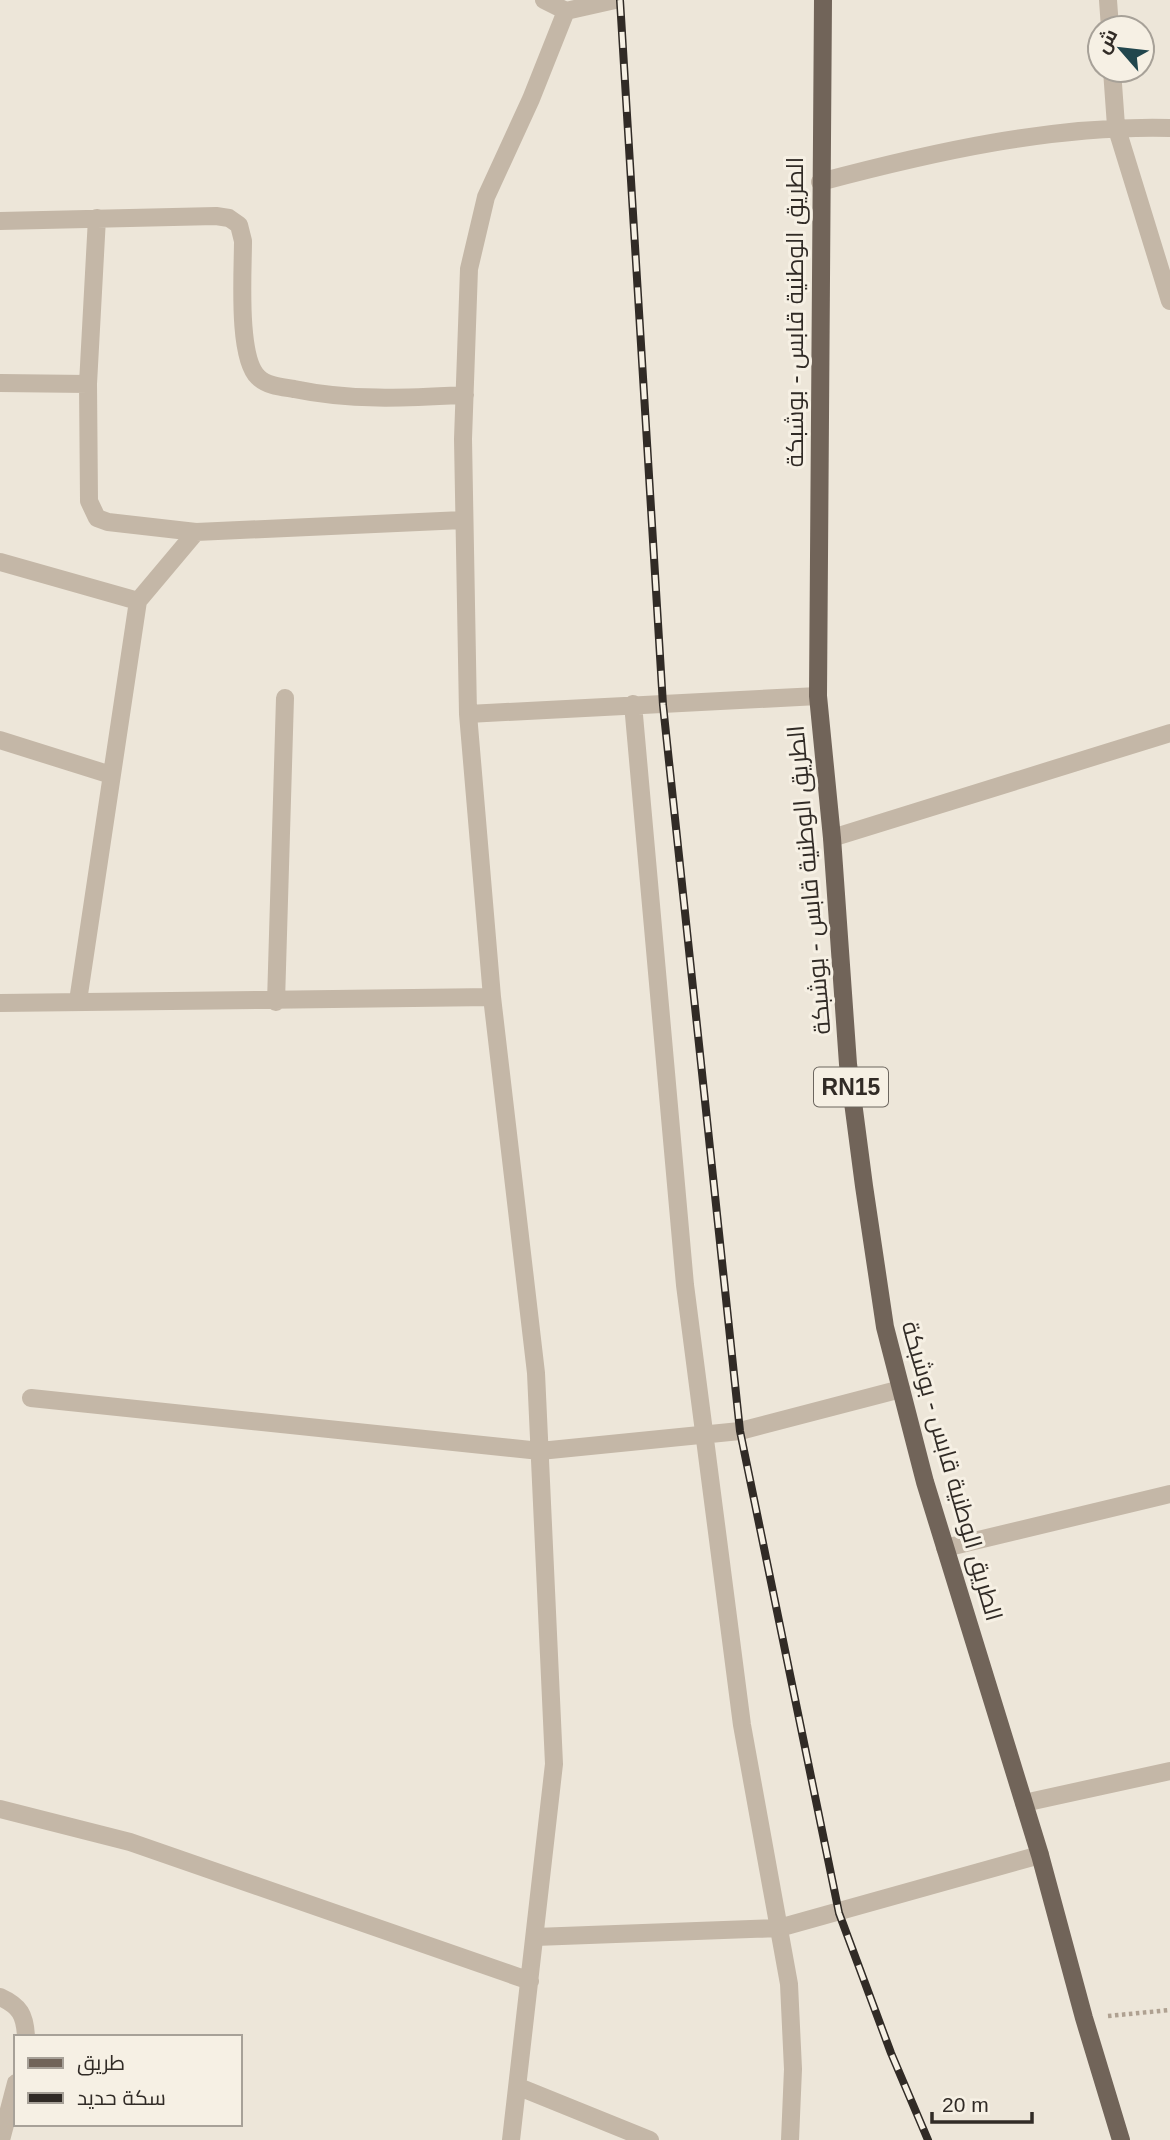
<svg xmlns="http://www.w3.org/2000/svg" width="1170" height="2140" font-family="Helvetica,Cairo,sans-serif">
<rect width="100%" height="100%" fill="#ede6d9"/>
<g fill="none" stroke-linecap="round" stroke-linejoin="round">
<!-- path -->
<path stroke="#afa191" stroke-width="4.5" stroke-dasharray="3.5 3.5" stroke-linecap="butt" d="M1108,2016L1170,2010"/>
<!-- minor -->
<path stroke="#c4b7a7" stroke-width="18" d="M544,0L566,11L615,0
M1108,0L1110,28
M1112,70L1116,126L1170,301
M820,182C933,152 1052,125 1170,128
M97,218L88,384L89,501L97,518L108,522L196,532
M0,221L216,216L229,218L239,225L243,241C243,271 237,357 258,377C267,386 282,387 294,389C351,401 406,398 465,395
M0,383L88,384
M0,562L138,601
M633,704L685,1285L742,1725L789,1984L793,2069L790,2140
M468,714L818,696
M0,740L111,775
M832,838L1170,733
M78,1001L138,601L196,532L463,520
M276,1002L285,698
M0,1003L492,997
M31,1398L540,1451L740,1431L901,1389
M945,1548L1170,1494
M1024,1803L1170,1771
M0,1809L130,1842L530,1981
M535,1937L779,1928L1040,1855
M0,1997C20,2006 25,2015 26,2037
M519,2087L650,2140
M1,2140L16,2083
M511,2140L554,1764L536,1373L492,997L468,714L463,439L469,269L486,197L531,99L566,11"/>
<!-- major -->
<path stroke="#716459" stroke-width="18" d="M823,0L818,696L832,838L848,1064L864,1186L885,1327L925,1482L1040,1855L1084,2018L1121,2140"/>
<!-- rail casing -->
<g stroke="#312b26" stroke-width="8">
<path id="rail" d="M620,0L663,705L740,1431L839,1913L891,2053L928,2140"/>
</g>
<!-- rail -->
<use href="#rail" stroke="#f6f0e4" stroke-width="5" stroke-dasharray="16" stroke-linecap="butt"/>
</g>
<g text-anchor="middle" stroke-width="6" stroke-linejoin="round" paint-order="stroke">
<!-- shield labels -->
<rect fill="#f6f0e4" stroke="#6c665f" stroke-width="2" x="814" y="1067.5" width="74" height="39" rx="5"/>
<g font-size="23" font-weight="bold" fill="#312b26">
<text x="851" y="1095">RN15</text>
</g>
<!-- street labels -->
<g font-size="24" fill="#312b26" stroke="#f6f0e4">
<text transform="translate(795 312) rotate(-90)" y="8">الطريق الوطنية قابس - بوشبكة</text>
<text transform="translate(809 880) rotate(-95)" y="8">الطريق الوطنية قابس - بوشبكة</text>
<text transform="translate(952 1471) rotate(74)" y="8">الطريق الوطنية قابس - بوشبكة</text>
</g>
</g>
<!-- legend -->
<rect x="14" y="2035" width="228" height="91" fill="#f6f0e4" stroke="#a7a198" stroke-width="2"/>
<rect x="28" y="2058" width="35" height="10" fill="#716459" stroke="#a7a198" stroke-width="2"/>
<text x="77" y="2070" font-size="21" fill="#312b26">طريق</text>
<rect x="28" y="2093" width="35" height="10" fill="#312b26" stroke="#a7a198" stroke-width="2"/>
<text x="77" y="2105" font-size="21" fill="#312b26">سكة حديد</text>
<!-- north arrow -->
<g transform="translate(1121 49) rotate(298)"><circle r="33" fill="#f6f0e4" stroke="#a7a198" stroke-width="2"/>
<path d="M0-5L12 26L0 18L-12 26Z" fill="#21464d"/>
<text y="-10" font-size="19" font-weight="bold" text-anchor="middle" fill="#312b26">ش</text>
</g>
<!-- scale -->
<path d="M932 2112v10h100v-10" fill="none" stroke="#312b26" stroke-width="3.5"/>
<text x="942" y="2112" font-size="21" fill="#312b26" stroke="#f6f0e4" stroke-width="5" paint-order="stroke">20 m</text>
</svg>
